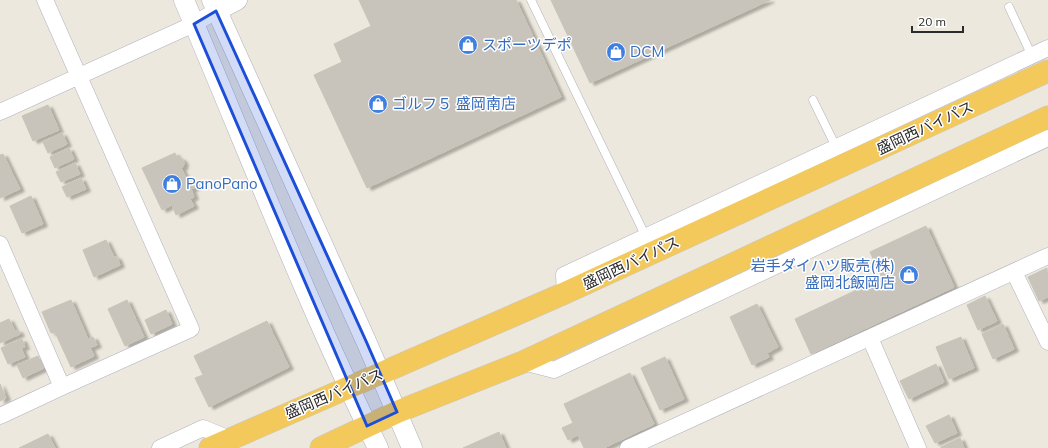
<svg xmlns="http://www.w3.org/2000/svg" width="1048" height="448" font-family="Mulish,'Noto Sans JP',sans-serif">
<defs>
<filter id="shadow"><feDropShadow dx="4.5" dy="2.5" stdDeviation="1" flood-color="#0004"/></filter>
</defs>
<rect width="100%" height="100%" fill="#ece8dd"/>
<!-- building -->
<path fill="#c8c4bc" stroke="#c8c4b7" filter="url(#shadow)" d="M359,0H516L561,97L367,188L314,75L342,62L334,44L371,26Z
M551,0H770L590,83Z
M48,105L59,130L33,141L22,116Z
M62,133L67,144L48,153L43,142Z
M69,148L74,159L55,168L50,157Z
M175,153L177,157L182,159L184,163L183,167L181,168L188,182L192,180L196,187L191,189L194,197L190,199L194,206L176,215L172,205L162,210L142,168Z
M3,154L20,189L0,198V155Z
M75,163L80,174L61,182L56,172Z
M81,178L86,189L67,197L62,187Z
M31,196L43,224L22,233L10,206Z
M926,226L954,287L811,354L795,319L882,278L870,252Z
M106,240L114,257H117L120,265L94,277L83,250Z
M1047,268L1048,297L1039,301L1028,277Z
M985,296L997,321L978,330L967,305Z
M71,300L88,339L93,337L97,345L90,348L94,356L71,367L55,332L51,333L42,312Z
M127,300L144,337L125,346L108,309Z
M757,304L778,347L767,353L769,357L752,365L730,317Z
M166,310L172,324L151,334L145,320Z
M9,319L15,331L18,330L20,334L0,343V323Z
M267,321L289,367L209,407L195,378L203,375L194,356Z
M1003,324L1014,349L993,359L982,334Z
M961,337L974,368L949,379L936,347Z
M22,339L25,347L21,348L25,357L8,364L1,348Z
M38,356L44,368L23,378L17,365Z
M665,357L684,399L660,410L641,368Z
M936,364L944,382L909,399L900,381Z
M630,373L654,424L604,448H584L578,435L568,440L562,428L573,423L564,404Z
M0,384L6,398L0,401Z
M949,415L957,433L935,443L926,426Z
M499,432L506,448H463Z
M48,434L55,448H19Z
M960,438L964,448H941V447Z"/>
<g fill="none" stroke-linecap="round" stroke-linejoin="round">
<!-- service casing -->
<g stroke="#b1b1be" stroke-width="9">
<path id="service" d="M531,0L646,237
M1009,7L1032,56
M813,100L836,147"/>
</g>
<!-- minor casing -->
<g stroke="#b1b1be" stroke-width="17">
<path id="minor" d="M0,112L194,24L216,11
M0,244L62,387L191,329L45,0
M1014,272L1048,342
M565,293L564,275L1048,48
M870,338L918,448
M523,362L554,370L1048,138
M0,416L62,387
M160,448L203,428L230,439
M628,448L1048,256"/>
</g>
<!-- tertiary casing -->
<g stroke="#b1b1be" stroke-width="21">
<path id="tertiary" d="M184,0C248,150 306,302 378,448
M212,0L366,341L412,448
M216,11L237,0"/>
</g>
<!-- trunk casing -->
<g stroke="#c8c8c8" stroke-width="23">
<path id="trunk" d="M210,448L565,293L1048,71
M321,448L397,412L523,362L1048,117"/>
</g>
<!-- service -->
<use href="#service" stroke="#fff" stroke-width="8"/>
<!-- minor -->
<use href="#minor" stroke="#fff" stroke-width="16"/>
<!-- tertiary -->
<use href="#tertiary" stroke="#fff" stroke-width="20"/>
<!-- trunk -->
<use href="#trunk" stroke="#f4c95c" stroke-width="22"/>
</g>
<!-- marked area -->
<path fill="#1d4ed8" fill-opacity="0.2" stroke="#1d4ed8" stroke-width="3" stroke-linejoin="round" d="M216,11L366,341L397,412L367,426L194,24Z"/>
<!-- icons -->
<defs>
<g id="shop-disc" transform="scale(1)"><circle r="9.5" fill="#3f7fe0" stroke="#fff"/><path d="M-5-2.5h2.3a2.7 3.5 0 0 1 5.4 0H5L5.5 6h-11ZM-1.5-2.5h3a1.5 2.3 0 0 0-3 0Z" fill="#fff"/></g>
</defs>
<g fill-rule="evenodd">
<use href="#shop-disc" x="468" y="45"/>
<use href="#shop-disc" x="616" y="52"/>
<use href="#shop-disc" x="378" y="104"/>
<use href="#shop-disc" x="172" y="184"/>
<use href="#shop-disc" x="909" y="275"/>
</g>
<g text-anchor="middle" stroke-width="3" stroke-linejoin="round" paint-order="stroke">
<!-- shop labels -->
<g font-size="15" fill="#366cbe" stroke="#fff" text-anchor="start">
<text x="482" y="50">スポーツデポ</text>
<text x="630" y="57">DCM</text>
<text x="392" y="109">ゴルフ５ 盛岡南店</text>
<text x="186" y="189">PanoPano</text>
<text x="895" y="271" text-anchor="end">岩手ダイハツ販売(株)<tspan x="895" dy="17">盛岡北飯岡店</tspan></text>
</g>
<!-- street labels -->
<g font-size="15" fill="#2b2b2b" stroke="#fff">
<text transform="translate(925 128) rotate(-25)" y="5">盛岡西バイパス</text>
<text transform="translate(631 263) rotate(-25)" y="5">盛岡西バイパス</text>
<text transform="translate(334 394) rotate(-23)" y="5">盛岡西バイパス</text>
</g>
</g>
<!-- scale -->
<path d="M912 26v6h51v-6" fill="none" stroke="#2b2b2b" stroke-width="2"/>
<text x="918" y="26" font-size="12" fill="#2b2b2b" stroke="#ffffff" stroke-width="3" paint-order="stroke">20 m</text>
</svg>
